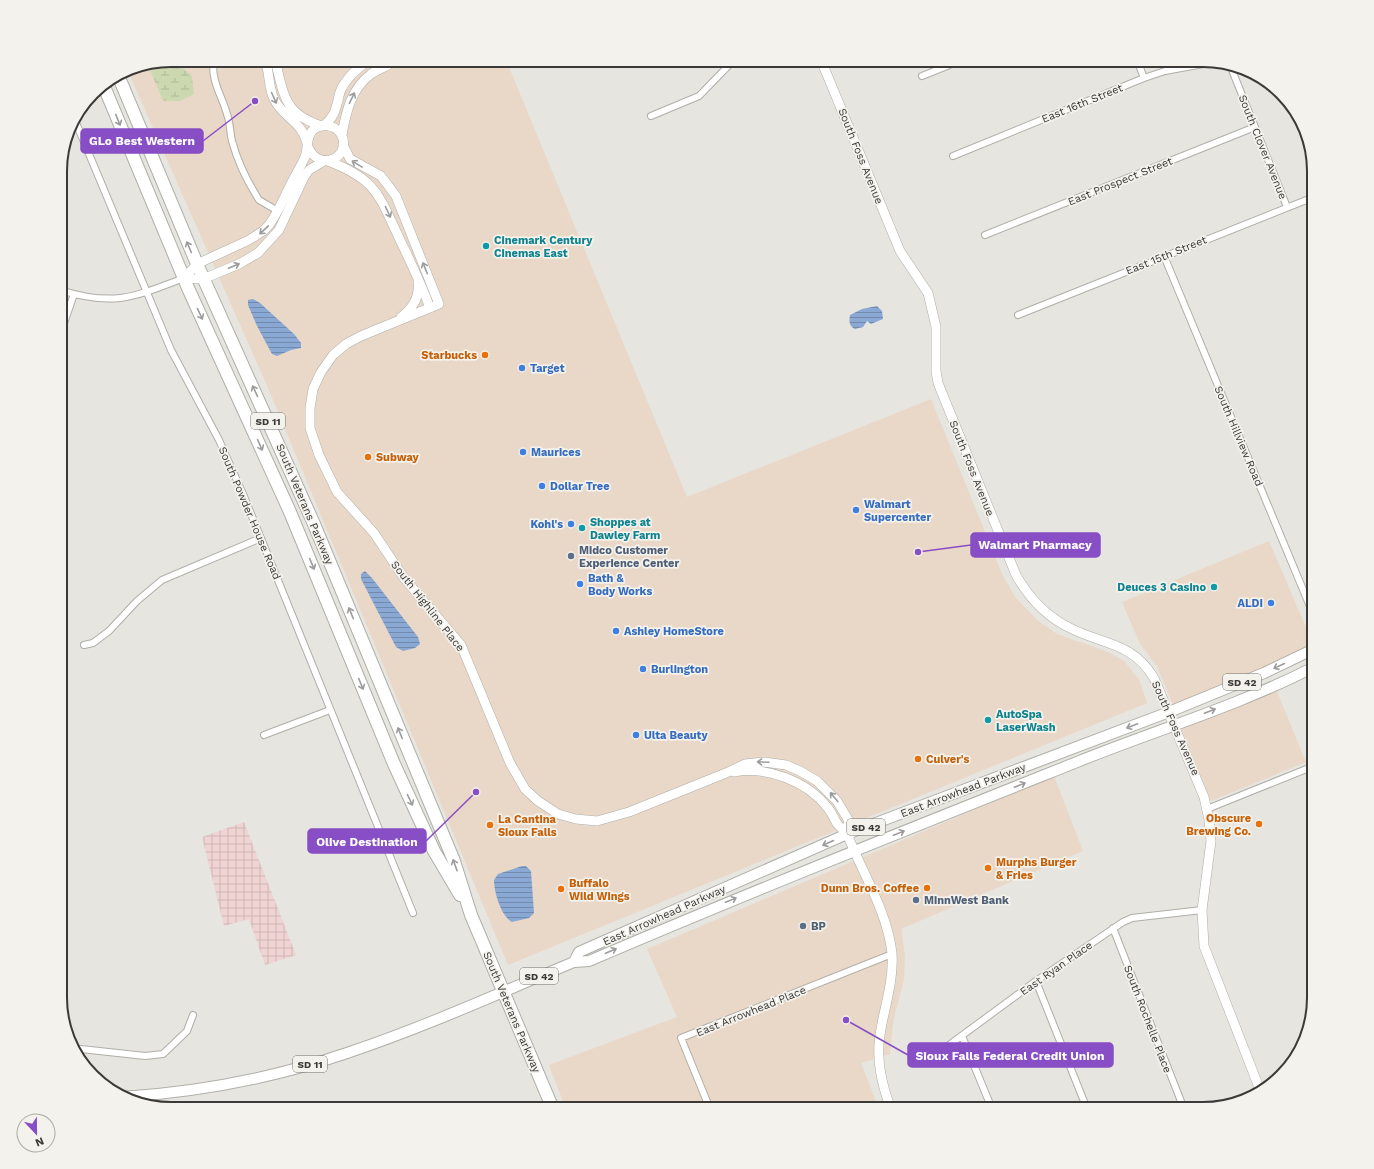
<svg xmlns="http://www.w3.org/2000/svg" width="1374" height="1169" font-family="'Work Sans',sans-serif">
<defs>
<pattern id="industrial-grid" width="8" height="8" patternUnits="userSpaceOnUse"><rect width="8" height="8" fill="#efd4d3"/><path d="M0 4h8M4 0v8" fill="none" stroke="#ceb7b6"/></pattern>
<pattern id="wetland-marsh" width="20" height="14" patternUnits="userSpaceOnUse"><rect width="20" height="14" fill="#ccd8af"/><path d="M1 5h8M5 5V1M11 12h8M15 12V8" fill="none" stroke="#b0ba97"/></pattern>
<pattern id="water-rules" width="6" height="5" patternUnits="userSpaceOnUse"><rect width="6" height="5" fill="#89a8d4"/><path d="M0 2.5h6" fill="none" stroke="#718aad"/></pattern>
</defs>
<rect width="100%" height="100%" fill="#e6e5df"/>
<!-- commercial -->
<path fill="#e9d8c7" d="M171,60H506L687,497L931,399L1003,576L1016,598L1037,620L1057,634L1108,652L1124,661L1139,679L1147,703L508,965L268,388L127,69Z
M1269,541L1314,646L1173,705L1157,666L1140,644L1122,602Z
M1273,682L1306,762L1211,801L1178,720Z
M1054,776L1083,851L901,929L905,956L904,979L893,1022L890,1054L861,1063L879,1109H566L549,1065L677,1017L647,949Z"/>
<!-- industrial -->
<path fill="url(#industrial-grid)" d="M244,822L296,955L265,965L249,919L224,926L202,837Z"/>
<!-- wetland -->
<path fill="url(#wetland-marsh)" d="M168,61L181,66L192,76L194,94L180,101H163L148,65Z"/>
<!-- water -->
<path fill="url(#water-rules)" d="M253,299L260,303L294,334L301,343V348L291,350L277,356L272,354L257,326L248,305V300Z
M877,306L882,311L883,319L871,324L867,321L863,327L855,329C849,326 849,321 850,315L862,309Z
M365,571L372,578L418,637L420,644L415,648L403,651L396,647L361,579V574Z
M522,866H526L531,871L534,913L529,918L512,922C501,916 494,892 494,880L498,874Z"/>
<g fill="none" stroke-linecap="round" stroke-linejoin="round">
<!-- street casing -->
<g stroke="#afaea8" stroke-width="8">
<path id="street" d="M214,60C210,79 222,96 227,114C230,122 230,132 232,141C237,159 246,179 256,195L259,200L278,211
M1137,60L1144,78
M1230,65L1287,207
M922,76L962,60
M651,116L699,96L734,60
M74,118L171,350L219,440L243,494L413,913
M953,156L1144,78L1165,71L1214,62
M985,235L1255,127
M1164,256L1314,616
M60,290C114,307 134,297 184,278
M1018,315L1314,197
M60,335L74,294
M84,645L93,643L109,631L137,601L162,580L261,538
M264,735L330,710
M1207,809L1314,766
M1113,928L1184,1109
M1036,981L1087,1109
M962,1036L992,1109
M72,1048L145,1056L163,1054L187,1031L193,1015
M926,1062L1036,981L1123,922L1132,918L1202,910
M710,1109L681,1038L892,954"/>
</g>
<!-- secondary casing -->
<g stroke="#afaea8" stroke-width="10">
<path id="secondary" d="M265,60C270,73 268,87 274,99C284,119 301,120 307,143
M275,60C284,94 283,114 322,126
M821,60L900,251L928,293L936,327V371L938,383L1016,575C1029,598 1048,618 1072,629C1105,645 1133,643 1154,678L1204,797L1209,820L1211,841L1202,910L1204,946L1260,1090
M324,125C336,116 336,107 340,92C345,79 358,67 370,60
M342,135C346,112 351,89 371,74C378,69 389,66 395,60
M343,145L350,159L381,176L396,196L439,304L361,336L346,344L333,355L321,372L313,389L310,408V428L319,455L337,492L374,533L404,578L461,645L510,763L525,789L538,801L558,814L576,819L597,821L629,812L726,773L745,764L764,762L786,765L800,771L817,781L837,801L849,821L846,831C861,871 887,910 892,953C894,981 884,1008 880,1035C876,1061 882,1085 891,1109
M328,161C378,180 379,196 400,240C411,263 421,283 430,308
M184,278L197,264L249,240L263,231L269,225C277,214 282,202 288,190C293,179 300,168 305,157C308,149 306,138 312,131C319,123 335,124 341,134C353,156 320,174 308,147
M184,278L203,279L239,264L258,253L279,230L304,177L309,170L324,161
M401,317C413,308 420,297 418,282
M734,772C767,766 807,781 828,808C836,818 834,825 846,831"/>
</g>
<!-- primary casing -->
<g stroke="#afaea8" stroke-width="12">
<path id="primary" d="M574,962L579,952L847,834L1169,712L1264,673L1314,649
M122,1097C199,1092 274,1078 347,1053C425,1027 499,993 574,962L589,961C750,892 914,827 1077,762C1156,730 1238,706 1314,667"/>
</g>
<!-- highway casing -->
<g stroke="#afaea8" stroke-width="14">
<path id="highway" d="M118,75L197,264L314,524L454,861L471,915L553,1109
M103,84L188,288L290,512L394,764L434,851L460,895"/>
</g>
<!-- street -->
<use href="#street" stroke="#fff" stroke-width="6"/>
<!-- secondary -->
<use href="#secondary" stroke="#fff" stroke-width="9"/>
<!-- primary -->
<use href="#primary" stroke="#fff" stroke-width="10"/>
<!-- highway -->
<use href="#highway" stroke="#fff" stroke-width="12"/>
</g>
<!-- one-way arrows -->
<defs><path id="oneway-shaft" d="M-6 0H5M1.5-3L5.5 0L1.5 3" fill="none" stroke-width="1.6" stroke-linecap="round" stroke-linejoin="round"/></defs>
<g stroke="#9d9c9c">
<use href="#oneway-shaft" transform="translate(274 98) rotate(66)"/>
<use href="#oneway-shaft" transform="translate(352 98) rotate(-64)"/>
<use href="#oneway-shaft" transform="translate(118 120) rotate(68)"/>
<use href="#oneway-shaft" transform="translate(357 164) rotate(-149)"/>
<use href="#oneway-shaft" transform="translate(388 212) rotate(65)"/>
<use href="#oneway-shaft" transform="translate(264 230) rotate(137)"/>
<use href="#oneway-shaft" transform="translate(189 247) rotate(-113)"/>
<use href="#oneway-shaft" transform="translate(234 266) rotate(-23)"/>
<use href="#oneway-shaft" transform="translate(425 268) rotate(-112)"/>
<use href="#oneway-shaft" transform="translate(200 314) rotate(65)"/>
<use href="#oneway-shaft" transform="translate(255 391) rotate(-115)"/>
<use href="#oneway-shaft" transform="translate(260 445) rotate(66)"/>
<use href="#oneway-shaft" transform="translate(312 564) rotate(67)"/>
<use href="#oneway-shaft" transform="translate(351 613) rotate(-112)"/>
<use href="#oneway-shaft" transform="translate(1279 666) rotate(155)"/>
<use href="#oneway-shaft" transform="translate(361 684) rotate(68)"/>
<use href="#oneway-shaft" transform="translate(1210 711) rotate(-21)"/>
<use href="#oneway-shaft" transform="translate(1132 726) rotate(159)"/>
<use href="#oneway-shaft" transform="translate(400 733) rotate(-112)"/>
<use href="#oneway-shaft" transform="translate(763 762) rotate(-178)"/>
<use href="#oneway-shaft" transform="translate(1020 785) rotate(-22)"/>
<use href="#oneway-shaft" transform="translate(834 797) rotate(-130)"/>
<use href="#oneway-shaft" transform="translate(410 800) rotate(65)"/>
<use href="#oneway-shaft" transform="translate(899 833) rotate(-22)"/>
<use href="#oneway-shaft" transform="translate(828 843) rotate(156)"/>
<use href="#oneway-shaft" transform="translate(455 865) rotate(-110)"/>
<use href="#oneway-shaft" transform="translate(731 900) rotate(-22)"/>
<use href="#oneway-shaft" transform="translate(611 951) rotate(-23)"/>
</g>
<!-- markers -->
<g fill="#0f9aa8" stroke="#f4f2ec" stroke-width="1.5">
<circle cx="486" cy="246" r="4"/>
<circle cx="582" cy="528" r="4"/>
<circle cx="1214" cy="587" r="4"/>
<circle cx="988" cy="720" r="4"/>
</g>
<g fill="#e8710a" stroke="#f4f2ec" stroke-width="1.5">
<circle cx="485" cy="355" r="4"/>
<circle cx="368" cy="457" r="4"/>
<circle cx="918" cy="759" r="4"/>
<circle cx="1259" cy="824" r="4"/>
<circle cx="490" cy="825" r="4"/>
<circle cx="988" cy="868" r="4"/>
<circle cx="927" cy="888" r="4"/>
<circle cx="561" cy="889" r="4"/>
</g>
<g fill="#3f7fe0" stroke="#f4f2ec" stroke-width="1.5">
<circle cx="522" cy="368" r="4"/>
<circle cx="523" cy="452" r="4"/>
<circle cx="542" cy="486" r="4"/>
<circle cx="856" cy="510" r="4"/>
<circle cx="571" cy="524" r="4"/>
<circle cx="580" cy="584" r="4"/>
<circle cx="1271" cy="603" r="4"/>
<circle cx="616" cy="631" r="4"/>
<circle cx="643" cy="669" r="4"/>
<circle cx="636" cy="735" r="4"/>
</g>
<g fill="#5c6f8a" stroke="#f4f2ec" stroke-width="1.5">
<circle cx="571" cy="556" r="4"/>
<circle cx="916" cy="900" r="4"/>
<circle cx="803" cy="926" r="4"/>
</g>
<g text-anchor="middle" stroke-width="3.5" stroke-linejoin="round" paint-order="stroke">
<!-- shield labels -->
<g fill="#f4f2ec" stroke="#72716e" stroke-width="1">
<rect x="251" y="413" width="34" height="16" rx="3"/>
<rect x="1223" y="674" width="38" height="16" rx="3"/>
<rect x="847" y="819" width="38" height="16" rx="3"/>
<rect x="520" y="968" width="38" height="16" rx="3"/>
<rect x="293" y="1056" width="34" height="16" rx="3"/>
</g>
<g font-size="10" font-weight="bold" fill="#3b3a38">
<text x="268" y="425">SD 11</text>
<text x="1242" y="686">SD 42</text>
<text x="866" y="831">SD 42</text>
<text x="539" y="980">SD 42</text>
<text x="310" y="1068">SD 11</text>
</g>
<!-- street labels -->
<g font-size="11" fill="#3b3a38" stroke="#f4f2ec">
<text transform="translate(1082 103) rotate(-22)" y="4">East 16th Street</text>
<text transform="translate(1263 147) rotate(68)" y="4">South Clover Avenue</text>
<text transform="translate(861 156) rotate(68)" y="4">South Foss Avenue</text>
<text transform="translate(1120 181) rotate(-22)" y="4">East Prospect Street</text>
<text transform="translate(1166 255) rotate(-22)" y="4">East 15th Street</text>
<text transform="translate(1239 436) rotate(67)" y="4">South Hillview Road</text>
<text transform="translate(972 468) rotate(68)" y="4">South Foss Avenue</text>
<text transform="translate(305 504) rotate(67)" y="4">South Veterans Parkway</text>
<text transform="translate(250 513) rotate(67)" y="4">South Powder House Road</text>
<text transform="translate(428 606) rotate(52)" y="4">South Highline Place</text>
<text transform="translate(1176 728) rotate(66)" y="4">South Foss Avenue</text>
<text transform="translate(963 790) rotate(-21)" y="4">East Arrowhead Parkway</text>
<text transform="translate(664 915) rotate(-24)" y="4">East Arrowhead Parkway</text>
<text transform="translate(1056 968) rotate(-35)" y="4">East Ryan Place</text>
<text transform="translate(751 1011) rotate(-22)" y="4">East Arrowhead Place</text>
<text transform="translate(512 1012) rotate(67)" y="4">South Veterans Parkway</text>
<text transform="translate(1148 1019) rotate(69)" y="4">South Rochelle Place</text>
</g>
<!-- culture labels -->
<g font-size="11" font-weight="bold" fill="#0d838f" stroke="#f4f2ec" text-anchor="start">
<text x="494" y="244">Cinemark Century<tspan x="494" dy="13">Cinemas East</tspan></text>
<text x="590" y="526">Shoppes at<tspan x="590" dy="13">Dawley Farm</tspan></text>
<text x="1206" y="591" text-anchor="end">Deuces 3 Casino</text>
<text x="996" y="718">AutoSpa<tspan x="996" dy="13">LaserWash</tspan></text>
</g>
<!-- food labels -->
<g font-size="11" font-weight="bold" fill="#c56008" stroke="#f4f2ec" text-anchor="start">
<text x="477" y="359" text-anchor="end">Starbucks</text>
<text x="376" y="461">Subway</text>
<text x="926" y="763">Culver's</text>
<text x="1251" y="822" text-anchor="end">Obscure<tspan x="1251" dy="13">Brewing Co.</tspan></text>
<text x="498" y="823">La Cantina<tspan x="498" dy="13">Sioux Falls</tspan></text>
<text x="996" y="866">Murphs Burger<tspan x="996" dy="13">&amp; Fries</tspan></text>
<text x="569" y="887">Buffalo<tspan x="569" dy="13">Wild Wings</tspan></text>
<text x="919" y="892" text-anchor="end">Dunn Bros. Coffee</text>
</g>
<!-- shop labels -->
<g font-size="11" font-weight="bold" fill="#366cbe" stroke="#f4f2ec" text-anchor="start">
<text x="530" y="372">Target</text>
<text x="531" y="456">Maurices</text>
<text x="550" y="490">Dollar Tree</text>
<text x="864" y="508">Walmart<tspan x="864" dy="13">Supercenter</tspan></text>
<text x="563" y="528" text-anchor="end">Kohl's</text>
<text x="588" y="582">Bath &amp;<tspan x="588" dy="13">Body Works</tspan></text>
<text x="1263" y="607" text-anchor="end">ALDI</text>
<text x="624" y="635">Ashley HomeStore</text>
<text x="651" y="673">Burlington</text>
<text x="644" y="739">Ulta Beauty</text>
</g>
<!-- service labels -->
<g font-size="11" font-weight="bold" fill="#4e5e75" stroke="#f4f2ec" text-anchor="start">
<text x="579" y="554">Midco Customer<tspan x="579" dy="13">Experience Center</tspan></text>
<text x="924" y="904">MinnWest Bank</text>
<text x="811" y="930">BP</text>
</g>
</g>
<!-- crop -->
<path d="M0 0H1374V1169H0ZM171 67H1203A104 104 0 0 1 1307 171V998A104 104 0 0 1 1203 1102H171A104 104 0 0 1 67 998V171A104 104 0 0 1 171 67Z" fill="#f4f2ec" fill-rule="evenodd"/>
<path fill="none" stroke="#3b3a38" stroke-width="2" d="M171 67H1203A104 104 0 0 1 1307 171V998A104 104 0 0 1 1203 1102H171A104 104 0 0 1 67 998V171A104 104 0 0 1 171 67Z"/>
<!-- callouts -->
<path fill="none" stroke="#884ec5" stroke-width="1.5" d="M255 101L203 141M918 552L971 545M476 792L426 841M846 1020L908 1055"/>
<g fill="#884ec5" stroke="#f4f2ec" stroke-width="1.5">
<circle cx="255" cy="101" r="4"/>
<circle cx="918" cy="552" r="4"/>
<circle cx="476" cy="792" r="4"/>
<circle cx="846" cy="1020" r="4"/>
</g>
<g fill="#884ec5" stroke="#884ec5" stroke-width="1.5">
<rect x="81" y="129" width="122" height="24" rx="4"/>
<rect x="971" y="533" width="129" height="24" rx="4"/>
<rect x="308" y="829" width="118" height="24" rx="4"/>
<rect x="908" y="1043" width="205" height="24" rx="4"/>
</g>
<g font-size="12" text-anchor="middle" font-weight="bold" fill="#fff">
<text x="142" y="145">GLo Best Western</text>
<text x="1035" y="549">Walmart Pharmacy</text>
<text x="367" y="846">Olive Destination</text>
<text x="1010" y="1060">Sioux Falls Federal Credit Union</text>
</g>
<!-- north arrow -->
<g transform="translate(36 1133) rotate(158)"><circle r="19" fill="#f4f2ec" stroke="#aaa8a4"/>
<path d="M0-3L7 15L0 10L-7 15Z" fill="#884ec5"/>
<text y="-6" font-size="11" font-weight="bold" text-anchor="middle" fill="#3b3a38">N</text>
</g>
</svg>
